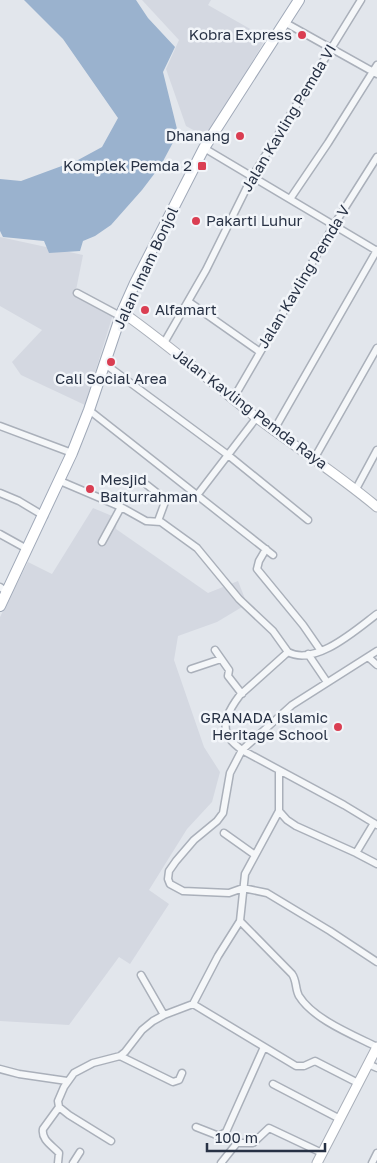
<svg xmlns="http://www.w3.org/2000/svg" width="377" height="1163" font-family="'Golos Text',sans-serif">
<rect width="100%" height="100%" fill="#e2e6ec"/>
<!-- built -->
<path fill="#d4d8e1" d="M142,0H211L208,5L266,38L208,138L186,126L166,69L179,40Z
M0,237L83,255L76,290L114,311L85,405L21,375L12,362L42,330L0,306Z
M93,508L117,518L116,529L208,593L238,581L247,604L217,622L178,636L174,660L204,747L220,772L212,802L187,829L149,890L169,904L130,964L119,957L69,1025L0,1021V617L28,562L52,574Z"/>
<!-- water -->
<path fill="#9ab2ce" d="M24,0H136L148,18L175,47L163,72L178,133L161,165L142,190L111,225L95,236L83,241L80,251L49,253L44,241L3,237L0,231V179L21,181L78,160L102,147L118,118L63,39Z"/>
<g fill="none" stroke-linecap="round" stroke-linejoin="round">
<!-- street casing -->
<g stroke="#aab0ba" stroke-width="9">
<path id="street" d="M284,22L377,74
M204,148L377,251
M290,199L328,143L377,65
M77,293L120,316
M189,302L260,352
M164,343L206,270L252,177L361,0
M105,364L228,455L308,520
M233,399L334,225L377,157
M89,410L273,555
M0,426L72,453
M274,430L377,250
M314,459L377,348
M60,481L121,507L146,521L161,522L197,548L239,599L273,631L288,652
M147,485L161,496L165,502L158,521
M356,489L377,450
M0,493L19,501L44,516
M198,494L257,417
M0,534L27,549
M102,542L121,507
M266,549L259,561L257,569L303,625L321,651
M0,587L7,592
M215,650L229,670L228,676L242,694
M377,651L292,705L242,750L230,773L223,813L217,821L194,840L176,861L169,871L168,879L170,884L183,891L229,893L243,888L267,893L330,931L377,962
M288,652L240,695C231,707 219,725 230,739C233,743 238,747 242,750L344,805L377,825
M288,652C315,667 357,629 377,614
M308,654L327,682
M368,657L377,665
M191,669L221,659
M279,772V811L287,820L296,826L356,853L377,864
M224,833L255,855
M356,853L374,823
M240,921L292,974C297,981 295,989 299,996C313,1019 353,1035 377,1047
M141,975L164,1015
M193,1004L296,1066H304L315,1061L358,1083
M120,1056L173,1082L179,1080L182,1073
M368,1064L377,1068
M0,1069L19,1074L67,1081
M273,1084L340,1119
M196,1127L219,1136L226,1132L264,1047
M111,1141L69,1115L59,1107L58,1101L64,1087L74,1073L93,1063L120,1056L125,1052L142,1030L153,1021L164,1015L193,1004L218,956L240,921L245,874L279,811
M58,1163L59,1153C53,1146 41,1140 43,1129L59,1107
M73,1163L80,1152
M221,1163L237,1143H253L269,1128L322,1153
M372,1163L377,1153"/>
</g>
<!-- secondary casing -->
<g stroke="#aab0ba" stroke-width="11">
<path id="secondary" d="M122,312C169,345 212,383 257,418C297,448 339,475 377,507
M317,1163L377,1047"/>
</g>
<!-- primary casing -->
<g stroke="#a0a9b8" stroke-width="12">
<path id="primary" d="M0,606L72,453L89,410L122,312L135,283L204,148L299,0"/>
</g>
<!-- street -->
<use href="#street" stroke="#f5f7f9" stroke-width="6"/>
<!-- secondary -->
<use href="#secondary" stroke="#fff" stroke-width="9"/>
<!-- primary -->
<use href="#primary" stroke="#fff" stroke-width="10"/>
</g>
<!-- markers -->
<g fill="#da3e52" stroke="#f2f5f9" stroke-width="2">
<circle cx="302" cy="35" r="5"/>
<circle cx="240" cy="136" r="5"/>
<rect x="197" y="161" width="10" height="10" rx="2.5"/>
<circle cx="196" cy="221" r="5"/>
<circle cx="145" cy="310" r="5"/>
<circle cx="111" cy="362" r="5"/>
<circle cx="90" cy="489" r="5"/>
<circle cx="338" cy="727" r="5"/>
</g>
<g text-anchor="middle" stroke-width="5" stroke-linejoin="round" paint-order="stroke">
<!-- poi labels -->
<g font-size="15" fill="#283245" stroke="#f2f5f9" text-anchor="end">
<text x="292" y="40">Kobra Express</text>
<text x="230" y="141">Dhanang</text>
<text x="192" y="171">Komplek Pemda 2</text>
<text x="206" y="226" text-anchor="start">Pakarti Luhur</text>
<text x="155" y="315" text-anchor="start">Alfamart</text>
<text x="111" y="384" text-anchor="middle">Cali Social Area</text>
<text x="100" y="485" text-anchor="start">Mesjid<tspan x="100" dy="17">Baiturrahman</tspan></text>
<text x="328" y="723">GRANADA Islamic<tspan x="328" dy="17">Heritage School</tspan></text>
</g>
<!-- street labels -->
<g font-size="15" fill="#283245" stroke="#f2f5f9">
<text transform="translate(289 118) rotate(-59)" y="5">Jalan Kavling Pemda VI</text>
<text transform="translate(146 268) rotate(-65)" y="5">Jalan Imam Bonjol</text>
<text transform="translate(304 277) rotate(-59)" y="5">Jalan Kavling Pemda V</text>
<text transform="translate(250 409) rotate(37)" y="5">Jalan Kavling Pemda Raya</text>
</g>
</g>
<!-- scale -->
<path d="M207 1143v8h118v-8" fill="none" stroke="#283245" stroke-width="2.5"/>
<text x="215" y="1143" font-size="15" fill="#283245" stroke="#f2f5f9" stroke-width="4" paint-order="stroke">100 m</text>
</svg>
